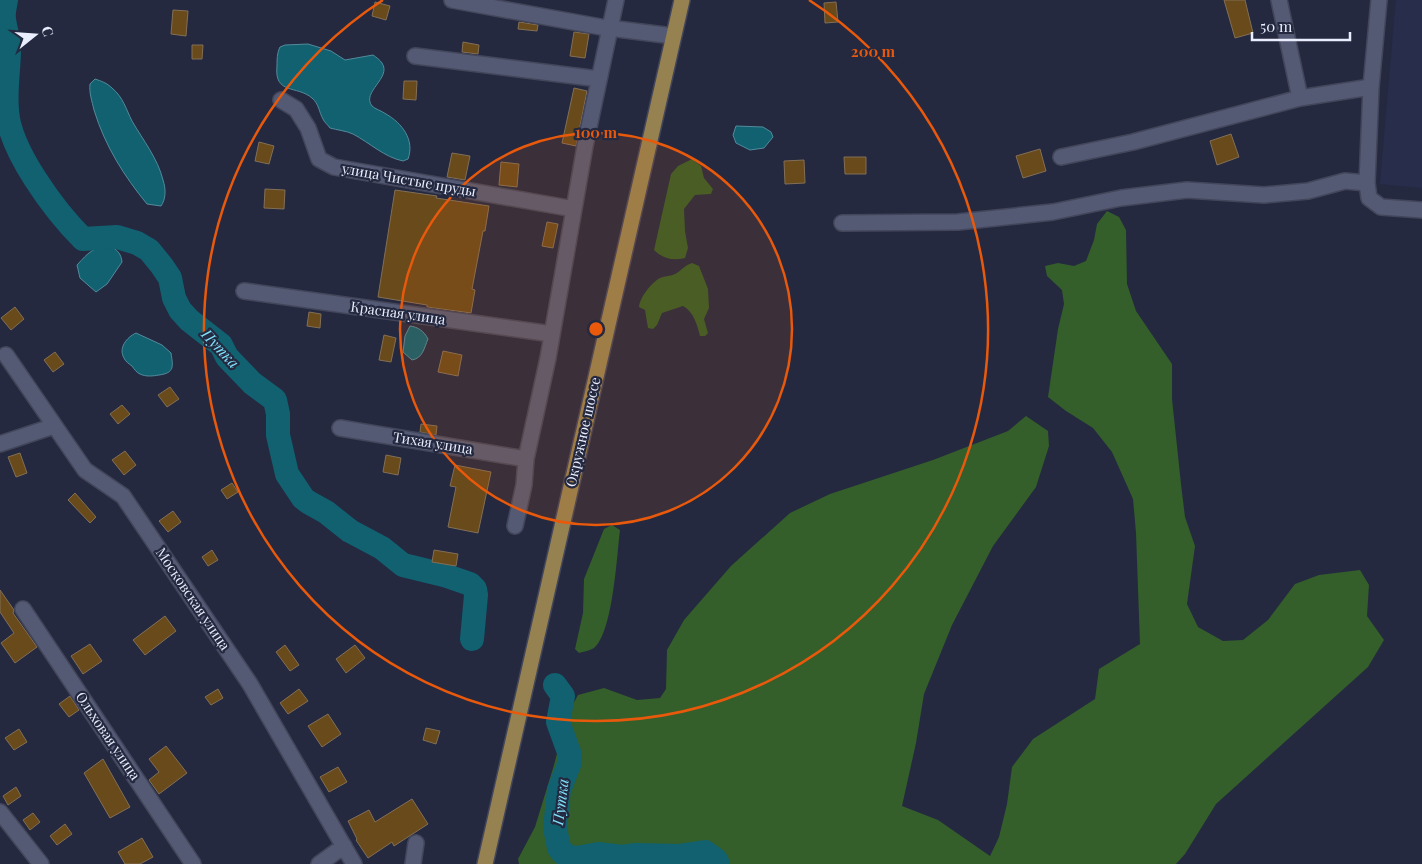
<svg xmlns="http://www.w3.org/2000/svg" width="1422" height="864" font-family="'Playfair Display',serif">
<rect width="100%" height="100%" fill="#242940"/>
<!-- built -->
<path fill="#282d4b" d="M1396,0H1422V188L1380,184Z"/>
<!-- green -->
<path fill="#345e2a" d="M692,159L701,166L704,178L713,189L711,194L695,195L684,209L685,231L688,248L685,258C673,261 663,259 654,250L671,174L678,166Z
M1107,211L1119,217L1126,230L1127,284L1136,311L1172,364V399L1181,484L1185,517L1195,546L1187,604L1198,627L1223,641L1243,640L1268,620L1295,584L1319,575L1360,570L1369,585L1367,616L1384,640L1368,667L1216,804L1185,854L1176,864H519L518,859L535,827L554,765L567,715L578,695L604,688L637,700L660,698L666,689L667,650L684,620L731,566L790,513L830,494L933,460L1008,431L1026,416L1048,431L1049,446L1036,487L993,546L952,625L924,694L916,743L902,806L938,820L990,856L999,837L1007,804L1012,767L1033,739L1095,699L1099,669L1140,644L1136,533L1133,499L1112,452L1093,428L1066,411L1048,397L1058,329L1064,304L1062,290L1047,276L1045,266L1058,263L1074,266L1086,261L1094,240L1097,224Z
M692,263L699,266L708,289L709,308L704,319L708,333L705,336H700C697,325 694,312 683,306L662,313L657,325L653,329L648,328L645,310L639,307C640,297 651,283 660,278C665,276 671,276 675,274C682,270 685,265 692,263Z
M612,525L620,530C617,554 613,633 594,648C591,650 583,652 579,653L575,649L583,613L584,579L604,529Z"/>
<!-- water -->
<path fill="#116171" stroke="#528b9b" d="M308,44L331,51L345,60L373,55C376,57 380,60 382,63C392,78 361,92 372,106C375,109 382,111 386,114C402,123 415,140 408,159L403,161C384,157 370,143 353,134C347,131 337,130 330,128C328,125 324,122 323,119C319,112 319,104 312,98C297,85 274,95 277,66C277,60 277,53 280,47L285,45Z
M95,79C101,81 107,83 112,88C123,97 126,109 132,121C143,140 158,159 163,180C166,189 166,199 161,206L147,204C124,176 105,146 94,110C92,101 89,93 90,84Z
M736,126L763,127L771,132L773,137L764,148L750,150L736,143L733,135Z
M110,246C117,250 121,253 122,262L107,284L96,292L80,278L77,265C89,252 92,248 110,246Z
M410,326C418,327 424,331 428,339C424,348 423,358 412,360L403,352L405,336Z
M136,333L162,345L171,353C173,366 175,373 159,375C153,376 146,377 140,374C137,373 134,369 132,366C129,364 125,361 124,358C118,348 127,337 136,333Z"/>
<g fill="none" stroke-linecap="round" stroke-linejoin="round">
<!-- river -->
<path stroke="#116171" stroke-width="24" d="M6,0C5,6 3,13 4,19C5,29 9,38 9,49C9,69 5,89 7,110C9,150 55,211 83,239L117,237L137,243L149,250L162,266L170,278L174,298L180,310L189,320L221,345L227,357L252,383L275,400L278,414V435L287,474L303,498L308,502L326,512L350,531L382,548L403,565L444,575L470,584L475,589L476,595L472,639
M555,685L563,696L558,722L570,755V762L559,790L555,828L559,848L563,853L569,857L577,858L598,854L622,857L636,855L678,856L705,852L716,860L718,864"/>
</g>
<!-- building -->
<path fill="#694a1b" stroke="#826f56" d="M1224,0H1245L1253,33L1235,38Z
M375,2L390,6L386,20L372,16Z
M836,2L838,22L825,23L824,3Z
M173,10L188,11L186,36L171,34Z
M519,22L538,25L537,31L518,29Z
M574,32L589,34L585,58L570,56Z
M463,42L479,45L478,54L462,52Z
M192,45H203L202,59H192Z
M404,81H417L416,100L403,99Z
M574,88L587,91L576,146L562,143Z
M1231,134L1239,157L1217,165L1210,141Z
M259,142L274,146L269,164L255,161Z
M1040,149L1046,171L1023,178L1016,156Z
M452,153L470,156L465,180L447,177Z
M844,157H866V174H845Z
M804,160L805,183L785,184L784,161Z
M501,162L519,164L517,187L499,185Z
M265,189L285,190L284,209L264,208Z
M395,190L437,196L436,198L489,206L485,231H483L472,289L475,290L471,313L427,307V305L378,297Z
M547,222L558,224L553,248L542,246Z
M15,307L24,319L11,330L1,318Z
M309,312L321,314L320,328L307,326Z
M384,335L396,338L391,362L379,360Z
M443,351L462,355L458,376L438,372Z
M55,352L64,364L53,372L44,360Z
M170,387L179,399L167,407L158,395Z
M122,405L130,414L118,424L110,414Z
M421,424L437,426L436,435L420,432Z
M125,451L136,465L124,475L112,460Z
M20,453L27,473L16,477L8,457Z
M386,455L401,458L398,475L383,472Z
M455,465L491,472L478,533L448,527L456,487L450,486Z
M232,483L238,492L227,499L221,490Z
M75,493L96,517L90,523L68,500Z
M173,511L181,522L168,532L159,521Z
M212,550L218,560L208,566L202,557Z
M434,550L458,554L456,566L432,562Z
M0,590L14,610L13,613L37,647L15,663L1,643L14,633L0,612Z
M165,616L176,631L145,655L133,640Z
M90,644L102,661L83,674L71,656Z
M285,645L299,665L290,671L276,652Z
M355,645L365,658L346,673L336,659Z
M218,689L223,698L211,705L205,697Z
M299,689L308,701L288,714L280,703Z
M70,696L79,710L69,717L59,704Z
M328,714L341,734L322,747L308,726Z
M426,728L440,731L436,744L423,740Z
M19,729L27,742L14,750L5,738Z
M166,746L187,773L159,794L149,780L159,772L149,759Z
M103,759L130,807L110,818L84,773Z
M338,767L347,782L329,792L320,777Z
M16,787L21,796L8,805L3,796Z
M412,799L428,824L394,846L392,842L368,858L356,840L357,839L348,821L369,810L375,822Z
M33,813L40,822L30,830L23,820Z
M65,824L72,834L57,845L50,836Z
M142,838L153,857L140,864H125L118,852Z"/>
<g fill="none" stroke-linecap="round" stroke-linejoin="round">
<!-- minor casing -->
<g stroke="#43465a" stroke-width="18">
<path id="minor" d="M452,0L601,27L673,36
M1279,0L1300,98L1371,87
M1379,0L1371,87L1367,183L1369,198L1381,207L1422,210
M415,56L599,79
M281,100L296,109L308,128L319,159L334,167L574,209
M1061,157L1133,142L1300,98
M842,223L958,222L1053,212L1121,198L1187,190L1264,195L1308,191L1345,181L1367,183
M244,291L552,334
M6,355L85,470L123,496L250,684L354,864
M340,428L526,459
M0,444L54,426
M515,526L524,485L526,459L548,358L585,146L616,0
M23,609L193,864
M0,812L41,864
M319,864L344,846
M413,864L416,843"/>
</g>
<!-- major casing -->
<g stroke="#43465a" stroke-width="18">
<path id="major" d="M485,864L682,0"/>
</g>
<!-- minor -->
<use href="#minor" stroke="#545a74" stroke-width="15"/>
<!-- major -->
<use href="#major" stroke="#968250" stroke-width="15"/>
</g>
<!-- distance rings -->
<circle cx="596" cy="329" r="196" fill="#e8590c" fill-opacity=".12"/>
<g fill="none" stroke="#e8590c" stroke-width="2.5">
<circle cx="596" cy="329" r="196"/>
<path d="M809 0A392 392 0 1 1 383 0"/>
</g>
<g text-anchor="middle" stroke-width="4.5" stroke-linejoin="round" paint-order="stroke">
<!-- street labels -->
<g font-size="14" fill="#e9edfd" stroke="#242940">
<text transform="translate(409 180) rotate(10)" y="5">улица Чистые пруды</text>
<text transform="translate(398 313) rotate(8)" y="5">Красная улица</text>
<text transform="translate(583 432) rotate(-77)" y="5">Окружное шоссе</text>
<text transform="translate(433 443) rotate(9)" y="5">Тихая улица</text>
<text transform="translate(193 599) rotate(56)" y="5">Московская улица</text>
<text transform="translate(108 736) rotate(56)" y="5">Ольховая улица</text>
</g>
<!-- water labels -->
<g font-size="15" font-style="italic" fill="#7fe3fb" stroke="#242940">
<text transform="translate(220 349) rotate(47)" y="5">Путка</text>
<text transform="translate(561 802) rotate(-83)" y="5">Путка</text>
</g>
</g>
<circle cx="596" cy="329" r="8" fill="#e8590c" stroke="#242940" stroke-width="2.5"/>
<g font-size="15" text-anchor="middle" font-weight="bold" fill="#e8590c" stroke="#242940" stroke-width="4.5" stroke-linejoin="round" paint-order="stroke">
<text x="873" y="57">200 m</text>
<text x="596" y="138">100 m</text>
</g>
<!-- north arrow -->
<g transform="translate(35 35) rotate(73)" stroke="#242940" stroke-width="4" paint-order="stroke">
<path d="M0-4L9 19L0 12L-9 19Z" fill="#e9edfd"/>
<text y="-8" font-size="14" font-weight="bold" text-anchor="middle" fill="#e9edfd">С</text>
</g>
<!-- scale -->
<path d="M1252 32v8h98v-8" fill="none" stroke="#e9edfd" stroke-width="2.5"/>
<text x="1260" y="32" font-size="15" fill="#e9edfd" stroke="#242940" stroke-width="4" paint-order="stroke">50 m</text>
</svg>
